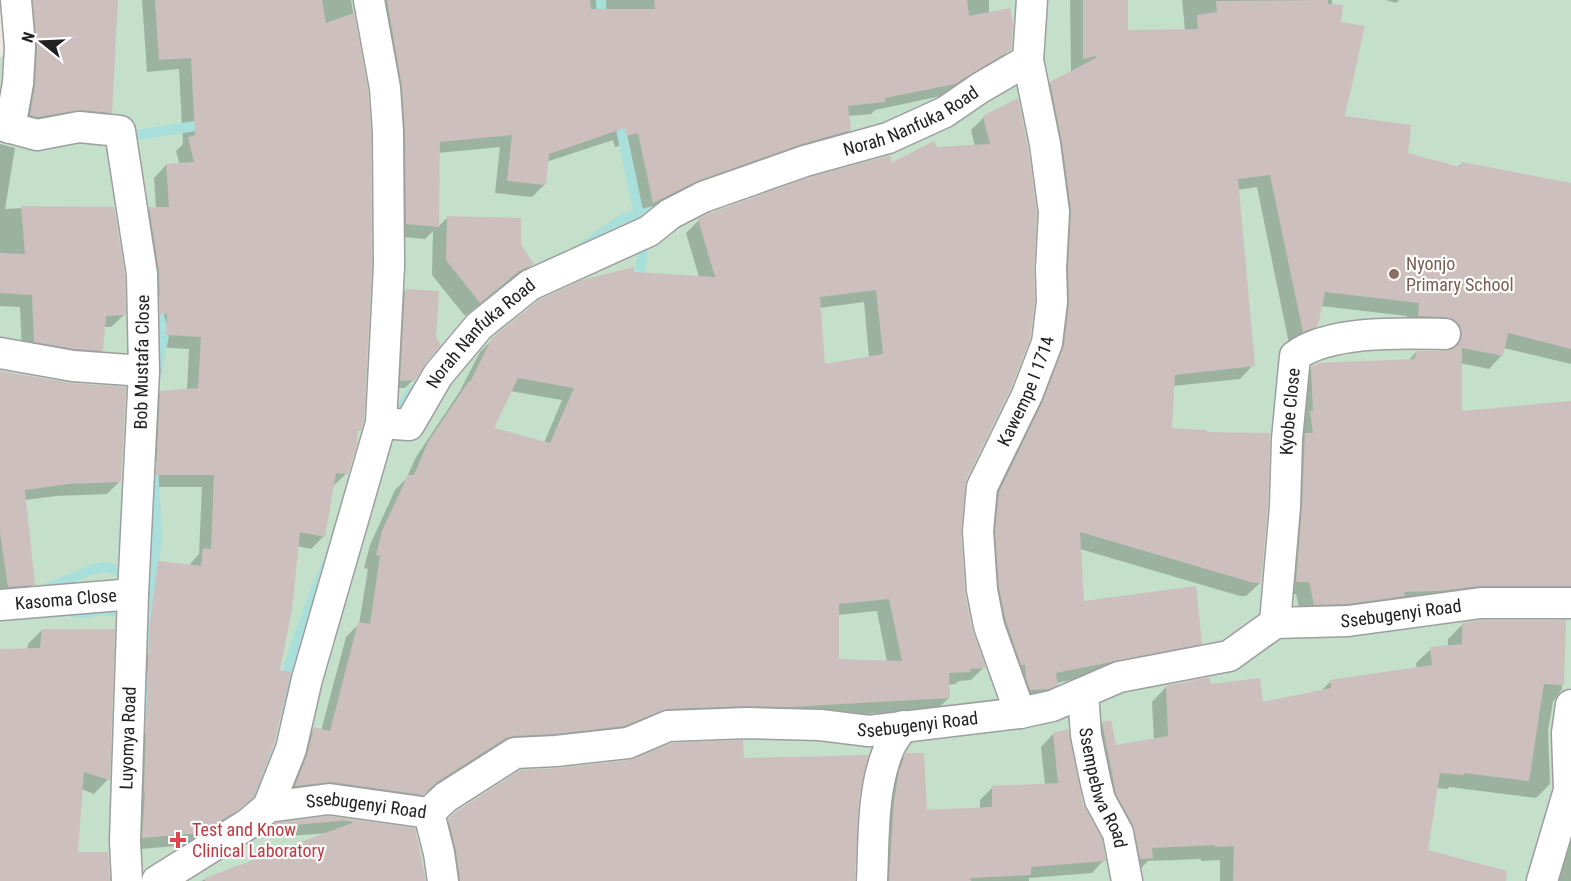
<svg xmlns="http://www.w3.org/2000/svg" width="1571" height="881" font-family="'Roboto Condensed',sans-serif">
<rect width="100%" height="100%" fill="#f1ebe7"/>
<!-- wetland -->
<path fill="#c4dfca" d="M53,0H1571V881H0V58Z"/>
<!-- shadow -->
<path fill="#0003" fill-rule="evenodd" d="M15,0H117L111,112L98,125L24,129Z
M142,0H351L366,90L360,429L356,433L347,473L333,486L324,536L311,549L297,546L239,809L223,822L187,845L130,850L145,575L158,562L190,566L191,563L199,554L202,487H144L148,405L161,392L187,390L189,349L154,347L137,221L150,208H156L154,178L166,165H180L176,151L183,144L179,69L147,72Z
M368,0H989V14L1010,49L997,62L941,96L875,110L871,114L848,116L850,130L837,142L683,193L640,215L626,144L615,147L613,140L546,162L544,185L532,197L495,193L500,147L438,153L437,228L448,217L519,245L532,264L518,279L503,286L465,316L432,275L433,231L425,239L394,236Z
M1070,0H1126L1127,31L1185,30L1182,0H1332V5L1340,23L1343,117L1406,154L1457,168L1462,163L1571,206V364L1504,348L1502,355L1489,369L1460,363L1461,412L1571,403V595L1301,617L1296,594L1283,595L1299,381L1312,368L1408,361L1416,352H1448L1450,348L1447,339L1406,329L1407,316L1321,306L1317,326L1303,339L1289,344L1257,187L1237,190L1253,365L1240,379L1173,386L1170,430L1260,583L1246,596H1240L1080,549L1082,603L1201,643L1187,656L1056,683L1043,698L1034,701L1008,678L986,506L1051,360L1037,96L1051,83L1071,73Z
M1386,0H1399L1396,3Z
M1017,100L963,485L959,532L963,591L971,630L984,667L971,680L959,681L955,684L948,685L949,698L936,710L775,719L491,751L422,795L409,807L283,798L301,742L314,729L321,731L346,637L359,624L368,569L364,568L370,545L395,490L406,479L416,457L460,391L480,352L493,339L633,273L699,277L686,233L699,220L890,165L936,148L975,146L971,130L984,117ZM864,302L869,358L823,366L819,308ZM510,391L562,400L544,443L492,429ZM877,611L887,662L837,660V615Z
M0,144L15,148L5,209L41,207L124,315L111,327H104L102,350L89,363L22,354L20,307L0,306Z
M406,290L434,339L414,379L405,388H393L397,298Z
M0,372L120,481L107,494L56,496L25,500L33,584L21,597L0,599Z
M1564,622L1562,689L1553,702L1548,730L1550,784L1536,798L1449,787L1448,789L1436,788L1426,852L1484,881H1220V860L1201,861V859L1148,861L1137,872L1089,738L1103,723L1115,747L1154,740L1152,702L1166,687L1209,686L1262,704L1320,692L1331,681L1417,669L1416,663L1431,649L1448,647V639L1463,624Z
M42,630L113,631L108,779L94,794L81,789L76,853L106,881H0V651L27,650L28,644Z
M1053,734L1104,860L1092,873L1029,878V881H878L894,768L906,755L925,812L980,809V800L992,788L1045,785L1041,747Z
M743,760L858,796L853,881H447L436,832L458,812Z
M1571,812V881H1551Z
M329,818L414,830L424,881H201L329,833L262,838L276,825Z"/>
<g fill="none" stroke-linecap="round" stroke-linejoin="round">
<!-- stream -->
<path stroke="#a8dfda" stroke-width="10" d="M601,0L602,24
M618,115L640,220
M123,133L131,136L208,124
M583,247L624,218L662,209
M639,285L644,238
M155,299L164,335L156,377
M394,419L413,390
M45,589L91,570L107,567L132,575
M75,613H89L98,610L131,612
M149,650V613L157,538L153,465
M286,709L289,665L316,588L327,564
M142,730L149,677
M241,816L275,753"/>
</g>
<!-- building -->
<path fill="#cdbfbd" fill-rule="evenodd" d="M33,0H118L112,113L80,110L38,117L30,115L35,86L37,48Z
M155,0H322L326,23L354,13L368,90L371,133L372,266L364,420L361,430L358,429L357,444L348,474L336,473L325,537L300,532L292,609L280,670L291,672L274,744L254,797L238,810L201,833L142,838L145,792L144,791L149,630L158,561L201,566L203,548L211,549L214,475H156L160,391L198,388L201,337L166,335L167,314H160L159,271L149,207H169L166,164L194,162L188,137L195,135L191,58L159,60Z
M387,0H590L591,9H655L654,0H967L969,16L1010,8L1013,24L1011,50L955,84L885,98V102L848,106L851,130L799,145L697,181L653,203L638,133L627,136L625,128L549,154L546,185L507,181L512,135L440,142L439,227L406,224L405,132L402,87Z
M1083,0H1128V30L1198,29L1197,15L1217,12L1216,1L1328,0V4L1343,5L1341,22L1365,26L1345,116L1411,125L1408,153L1460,167L1462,162L1571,183V349L1508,333L1503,356L1462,348V411L1571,401V586H1479L1439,591L1404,592L1405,596L1347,604L1314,605L1309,582H1296L1302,508L1305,433H1313L1310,411H1313L1311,367L1319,363L1415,359L1416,351H1445L1453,349L1459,343L1462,334L1460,325L1453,319L1445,317L1418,316L1419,303L1325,292L1318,326L1303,332L1270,175L1238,179L1255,366L1175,375L1172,428L1207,430V432L1270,433L1268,506L1261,583H1254L1080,532L1084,601L1196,586L1202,644L1056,673L1058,685L1049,689L1030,690L1026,678L1025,665H1021L1006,621L999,588L995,531L999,492L1042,403L1064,345L1069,304L1068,269L1071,210L1062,142L1050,82L1096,58V56L1083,59Z
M1018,98L1028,147L1037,213L1034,268L1035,301L1030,339L1011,388L966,480L961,530L965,593L972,629L986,668L970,669V672L949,673L950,698L789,707L746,706L667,709L624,726L555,734L514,736L506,738L437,782L423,795L331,782L295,786L307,755L314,727L330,731L358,622L370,624L380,556L376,555L382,531L408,475H414L428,442L469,381L470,382L492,338L539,300L582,280L634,267V272L715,277L698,219L710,213L810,177L888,156H891V163L934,141L937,147L990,144L983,116ZM876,290L883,354L825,364L820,297ZM518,378L574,388L550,443L494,428ZM889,599L902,661L839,659V604Z
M21,206L114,207L125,275L126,315L106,316L103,351L75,349L34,342L32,295L0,293V253L25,254Z
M447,216L521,218V245L534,264L519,271L480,303L446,260Z
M405,289L439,291L436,338L441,345L425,364L415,380L400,381Z
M0,371L70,383L126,387L121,482L69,484L25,490L35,585L8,587L0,533Z
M1482,620H1566L1564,685L1544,684L1529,781L1464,773V775L1440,773L1428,850L1507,871L1506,881H1233L1234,846L1215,847V845L1152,848L1153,858L1140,859L1133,825L1116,794L1102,722L1111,720L1116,745L1168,736L1166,686L1205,678H1210L1211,684L1260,678L1263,702L1331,688L1330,680L1432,665L1430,647L1462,644V623Z
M42,629H115L110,780L84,772L78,852H108L110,881H0V649L40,648Z
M1068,729L1083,804L1102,839L1106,861L1031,867V875L970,878L971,881H889L894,801L899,771L906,753H924L927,810L992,807V786L1058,783L1053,733Z
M743,740L744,758L869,755L859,797L855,881H460L456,850L448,819L457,811L520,770L558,768L630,760L672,743Z
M329,816L415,828L426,881H205V878L352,823L351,820L271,827L275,823Z"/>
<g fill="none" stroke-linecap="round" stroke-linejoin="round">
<!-- street casing -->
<g stroke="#9e9e9e" stroke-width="33">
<g id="street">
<path d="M369,0L385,88L388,132L389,266L381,423"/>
<path d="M0,125L37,135L79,127L120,131L142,274L144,371L133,594L125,841L127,881"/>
<path d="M10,128L18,83L20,47L16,0"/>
<path d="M0,353L73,366L144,371"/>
<path id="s1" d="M0,605L133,594"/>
<path id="s2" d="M1275,623L1285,507L1287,439L1295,356C1330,330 1402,333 1445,334"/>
<path id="s3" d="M1083,693L1086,735L1095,779L1100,800L1118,833L1127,881"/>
<path id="s4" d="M1020,713L989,626L982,590L978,531L982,487L1027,395L1047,343L1052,302L1051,269L1054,212L1045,144L1028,60"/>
<path id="s5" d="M268,807L329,799L429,813L446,797L515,753L556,751L628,743L668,726L747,723L820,725L869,731L1020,713L1052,706L1119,677L1229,656L1275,623L1348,621L1481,603H1571"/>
<path d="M429,813L439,853L443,881"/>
<path id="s6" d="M157,881L248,824L268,807L291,749L307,679L381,423L409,425L438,375L479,326L530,285L649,231L670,214L703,197L805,161L888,138L945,112L980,88L1028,60L1032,0"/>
<path d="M872,881C874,838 872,791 888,751C891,742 898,734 903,726"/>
<path d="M1542,881L1569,790L1567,733L1571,705"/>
</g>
</g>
<!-- street -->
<use href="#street" stroke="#fff" stroke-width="30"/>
</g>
<!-- markers -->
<circle fill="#8d6e63" stroke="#fff" stroke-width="2" cx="1394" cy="274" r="6"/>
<path fill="#e0444e" stroke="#fff" stroke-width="2" d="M175 831h6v6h6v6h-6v6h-6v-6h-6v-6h6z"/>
<g text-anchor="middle" stroke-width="4.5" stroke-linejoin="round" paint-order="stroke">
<!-- street labels -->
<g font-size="18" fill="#212121" stroke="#fff">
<text dy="6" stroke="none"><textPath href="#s6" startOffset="1166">Norah Nanfuka Road</textPath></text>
<text dy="6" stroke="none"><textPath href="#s6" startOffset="680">Norah Nanfuka Road</textPath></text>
<text transform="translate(142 362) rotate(-89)" y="6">Bob Mustafa Close</text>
<text dy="6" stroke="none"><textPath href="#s4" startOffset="338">Kawempe I 1714</textPath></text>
<text dy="6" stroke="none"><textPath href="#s2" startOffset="212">Kyobe Close</textPath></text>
<text dy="6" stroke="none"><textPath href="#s1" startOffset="66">Kasoma Close</textPath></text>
<text dy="6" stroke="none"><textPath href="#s5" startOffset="1179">Ssebugenyi Road</textPath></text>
<text dy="6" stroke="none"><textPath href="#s5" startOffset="675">Ssebugenyi Road</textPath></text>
<text transform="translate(128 738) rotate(-88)" y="6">Luyomya Road</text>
<text dy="6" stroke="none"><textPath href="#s3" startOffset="98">Ssempebwa Road</textPath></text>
<text dy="6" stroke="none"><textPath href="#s5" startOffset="99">Ssebugenyi Road</textPath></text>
</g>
<!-- education labels -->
<g font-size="18" fill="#785e54" stroke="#fff" text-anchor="start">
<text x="1406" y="270">Nyonjo<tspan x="1406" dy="21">Primary School</tspan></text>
</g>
<!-- health labels -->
<g font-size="18" fill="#be3a42" stroke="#fff" text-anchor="start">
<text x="192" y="836">Test and Know<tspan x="192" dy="21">Clinical Laboratory</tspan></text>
</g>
</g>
<!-- north arrow -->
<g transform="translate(42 42) rotate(288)" stroke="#ffffff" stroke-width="4.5" paint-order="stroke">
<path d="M0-4.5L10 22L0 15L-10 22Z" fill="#212121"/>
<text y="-9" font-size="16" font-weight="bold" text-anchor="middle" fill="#212121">N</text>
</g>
</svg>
